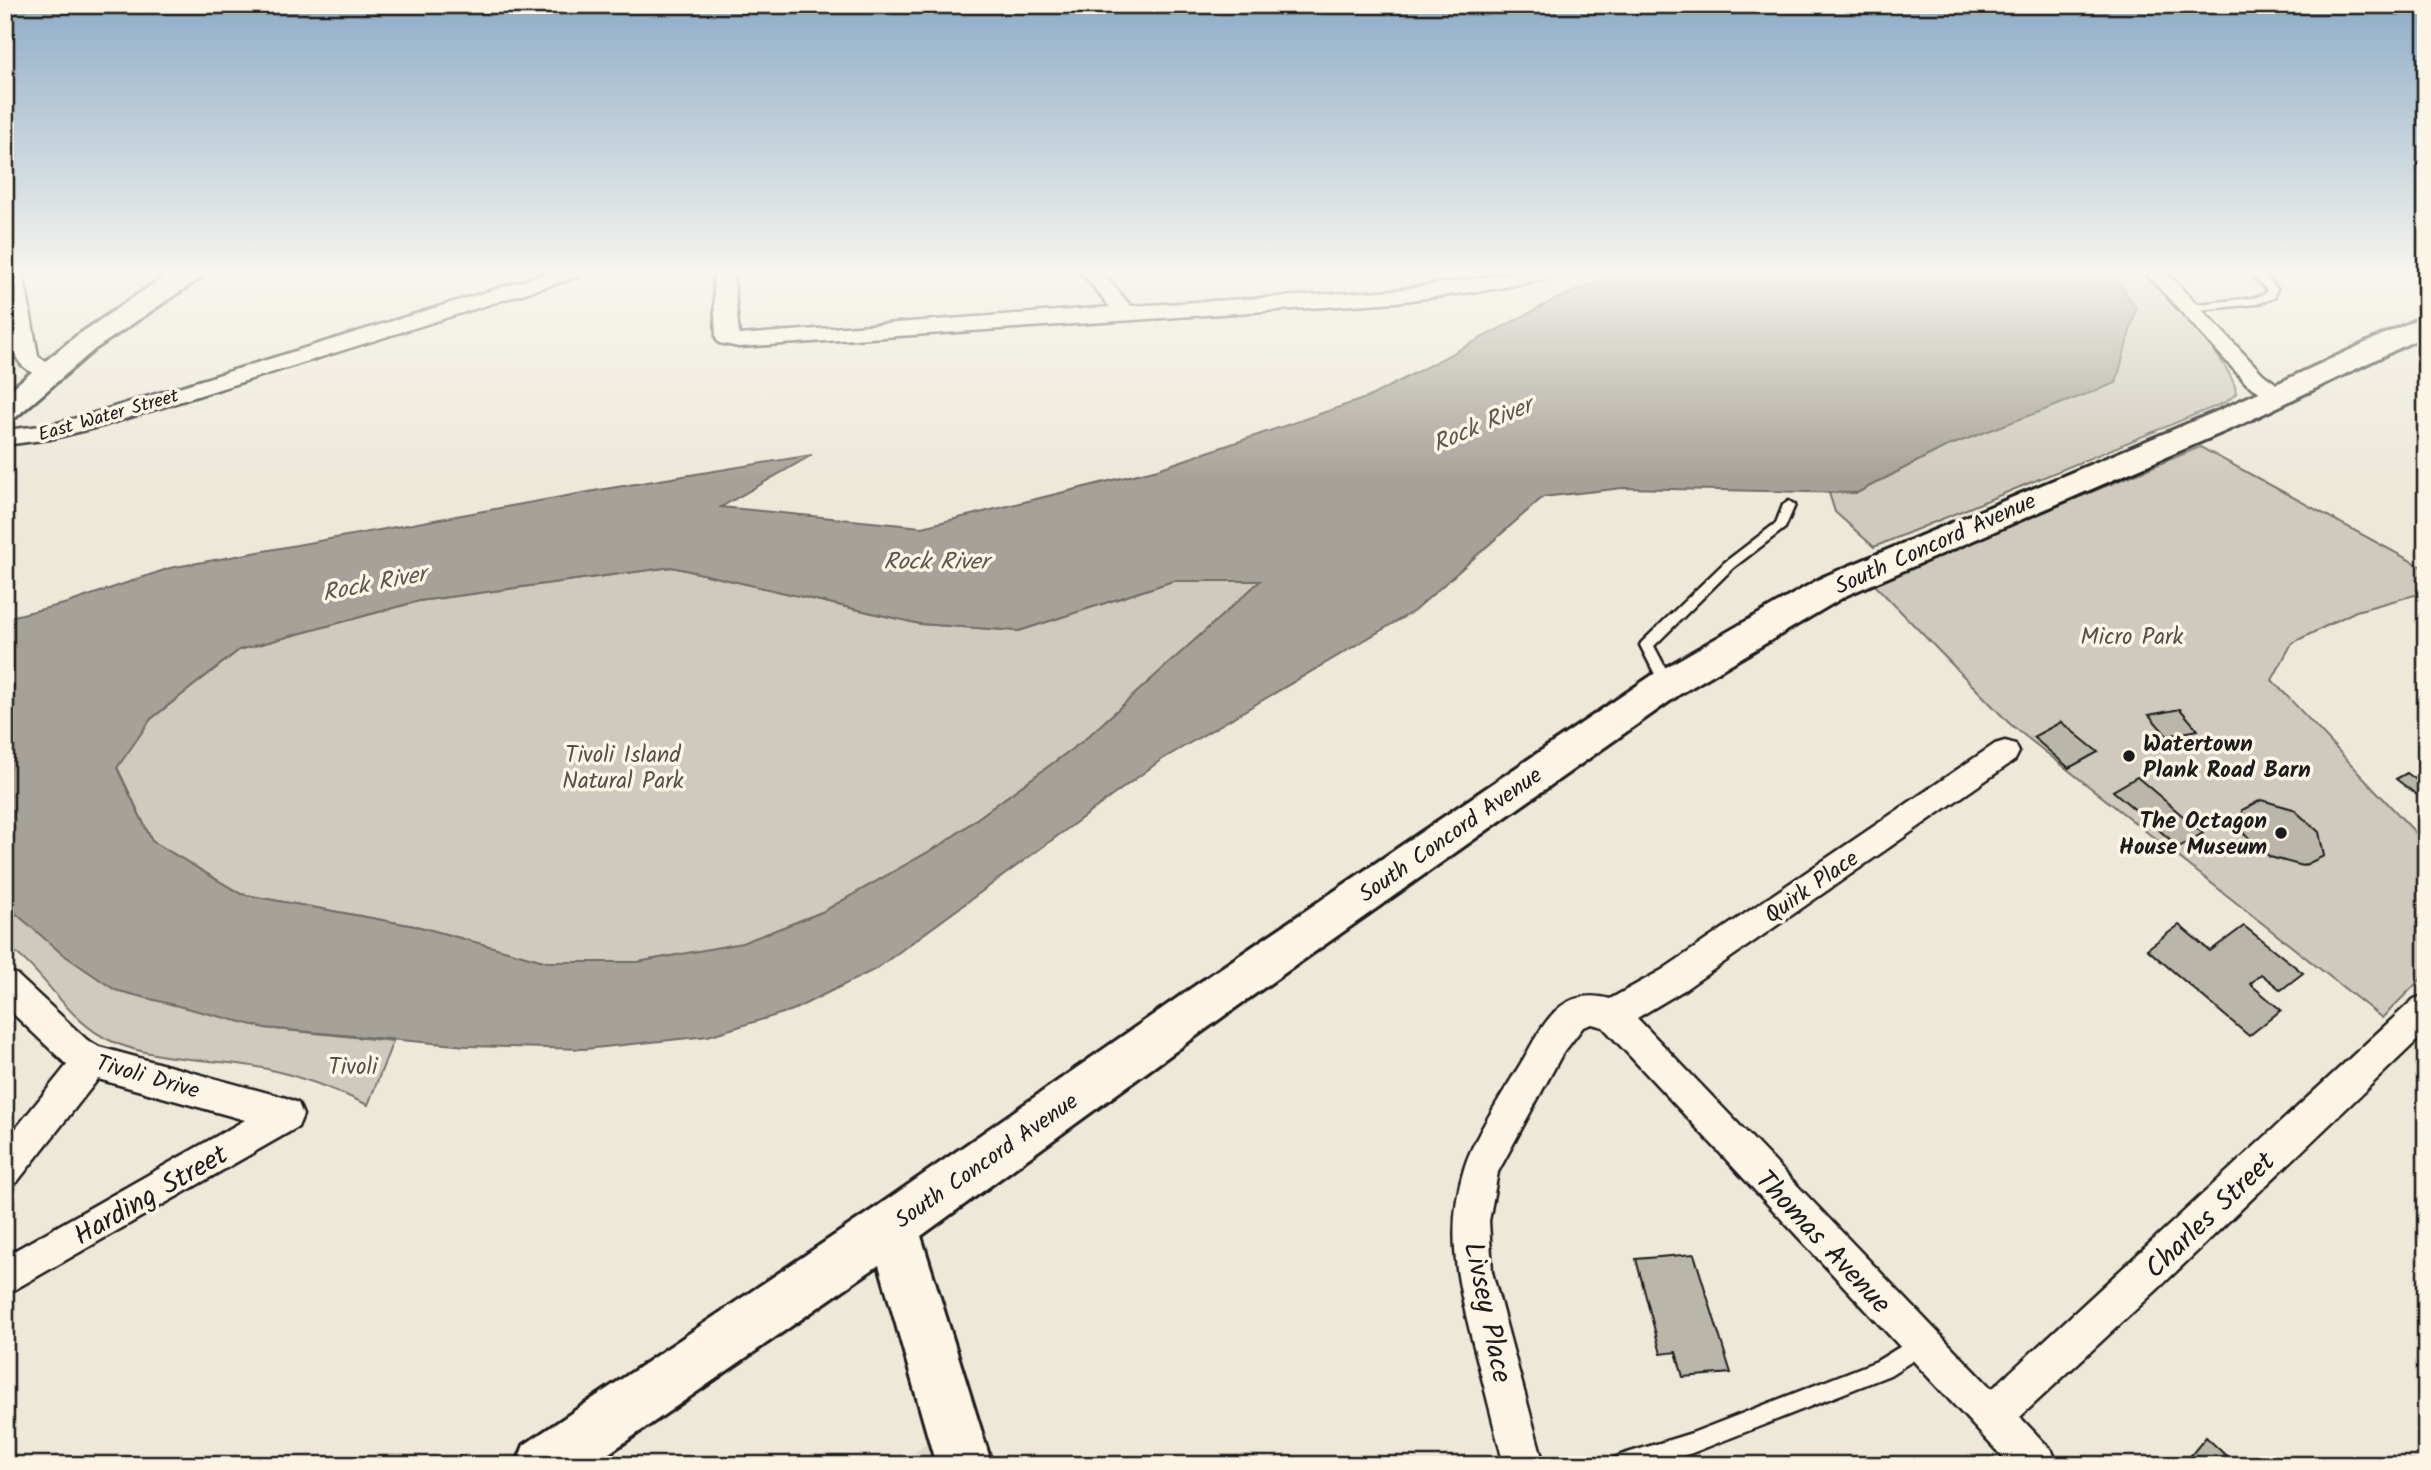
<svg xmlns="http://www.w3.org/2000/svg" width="2431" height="1470" font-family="Kalam,sans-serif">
<rect width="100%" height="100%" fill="#eee8d9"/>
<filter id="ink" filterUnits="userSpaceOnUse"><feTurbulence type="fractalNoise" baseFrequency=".0143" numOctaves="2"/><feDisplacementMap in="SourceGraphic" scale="14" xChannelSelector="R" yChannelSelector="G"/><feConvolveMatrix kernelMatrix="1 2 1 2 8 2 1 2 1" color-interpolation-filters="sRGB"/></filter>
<g filter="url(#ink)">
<!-- built -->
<path fill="#ded9cb" d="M930,1441L936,1465H898Z"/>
<!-- green -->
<path fill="#cfcabd" stroke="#76736c" stroke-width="2" d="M2073,272H2142C2169,302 2228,355 2237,393L2226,402L1874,547L1835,512L1823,474Z
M2200,447L2426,569V592L2356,611L2292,643L2272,680L2426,844V974L2382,1018L2010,724L1873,583Z
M672,567L920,624L1019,631L1173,581H1261L1083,741L944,843L822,912L742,944L638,962H547L420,927L241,894L152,841L117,767L151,719L239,650L419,601Z
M5,904L265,1028L393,1041L368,1105C335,1089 299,1076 263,1068C213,1058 158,1062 111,1041C66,1021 46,971 5,945Z"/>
<!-- water -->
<path fill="#a7a299" stroke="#6f6c67" stroke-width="2" fill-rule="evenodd" d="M1620,272H2112L2136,309L2116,383L1943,448L1857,493L1623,488L1543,497L1414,611L1161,760L876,969L793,1010L708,1036L585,1049L467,1046L265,1028L115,990L61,953L5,904V618L68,603L170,568L605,489L812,455L721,507L922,527L1158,469L1369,397L1552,301ZM672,567L920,624L1019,631L1173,581H1260L1083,741L944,843L822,912L742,943L638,962H547L420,927L241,894L152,841L117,768L151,719L239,650L419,601Z"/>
<!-- building -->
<path fill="#bab6aa" stroke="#1c1c1c" stroke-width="2" d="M2180,709L2198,730L2167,736L2149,715Z
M2061,722L2098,752L2069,768L2033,737Z
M2407,773L2426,787V802L2396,779Z
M2137,777L2203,833L2179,847L2113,791Z
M2261,800L2293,809L2319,832L2324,856L2303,866L2270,857L2244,834L2242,810Z
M2179,925L2210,951L2244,926L2303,973L2281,990L2261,974L2250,984L2281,1010L2249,1036L2147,949Z
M1694,1254L1731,1373L1683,1377L1676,1352L1661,1354L1636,1259Z
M2206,1437L2236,1465H2183Z"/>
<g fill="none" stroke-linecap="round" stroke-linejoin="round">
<!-- lane casing -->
<g stroke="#1c1c1c" stroke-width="5">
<path id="lane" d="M2249,272H2260L2276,287L2277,289L2274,298L2256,304L2188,311L2183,308L2188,305L2254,298L2265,294L2267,290Z
M1789,501L1795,505L1785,528L1733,568L1654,646L1674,684L1667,689L1662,688L1640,645L1642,642L1725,562L1776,523L1783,505Z
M1921,1334L1928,1337L1931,1344L1928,1351L1890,1375L1692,1453L1654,1465H1611L1614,1458L1621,1455L1692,1433L1877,1361Z"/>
</g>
<!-- street casing -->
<g stroke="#1c1c1c" stroke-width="5">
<path id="street" d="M5,272H23L38,356C44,363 55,362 61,370L58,375C44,378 26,373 18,360C10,348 5,289 5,272Z
M551,272H582L579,276L102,426L50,439L5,445V430L50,425L88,415Z
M713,272H733L739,335L1110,307L1081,272H1102L1131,306L1396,290L1521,272L1552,274L1549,278L1494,289L1396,302L739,347L719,343L716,338Z
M2145,272H2166L2263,374L2290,394L2287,399H2271L2247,384Z
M2005,741L2015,744L2019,752L2015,760L1684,990L1637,1018L1992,1389L2414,999L2426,995V1032L2160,1287L2020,1417L2052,1451L2058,1465H2010L1603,1027L1592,1024L1583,1027L1561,1056L1498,1172L1489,1221L1492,1272L1544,1465H1504C1494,1427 1485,1389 1475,1351C1459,1288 1444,1235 1464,1169C1474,1135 1508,1086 1527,1053C1547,1017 1565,987 1610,999L1662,970L1995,744Z
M5,970L16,974L87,1040L99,1047L286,1098L298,1103L303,1115L298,1127L5,1295V1256L245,1120L98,1079L17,1182L5,1187V1142L67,1065L5,1006Z"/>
</g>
<!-- secondary casing -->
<g stroke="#1c1c1c" stroke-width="6">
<path id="secondary" d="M2426,315V335L2242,424L1847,595L1680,694L1228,1013L921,1236L992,1465H936L879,1265L592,1465H516L524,1445L875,1208L1196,985L1654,674L1823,577L2220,410Z"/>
</g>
<!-- primary casing -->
<g stroke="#1c1c1c" stroke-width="6">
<path id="primary" d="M171,272H204L200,278L95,349L16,417L5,420V394L75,337Z"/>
</g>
<!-- lane -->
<use href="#lane" fill="#fcf5e5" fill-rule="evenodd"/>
<!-- street -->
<use href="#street" fill="#fcf5e5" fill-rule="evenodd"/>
<!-- secondary -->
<use href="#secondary" fill="#fcf5e5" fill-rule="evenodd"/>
<!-- primary -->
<use href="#primary" fill="#fcf5e5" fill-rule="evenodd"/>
</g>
</g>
<!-- sky -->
<linearGradient id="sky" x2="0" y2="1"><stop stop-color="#8eadc8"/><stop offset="0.57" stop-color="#f7f5ee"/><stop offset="1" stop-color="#f7f5ee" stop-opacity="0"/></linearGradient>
<rect width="2431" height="478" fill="url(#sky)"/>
<!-- markers -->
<g fill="#1c1c1c" stroke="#fcf5e5" stroke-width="2.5">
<circle cx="2129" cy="756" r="7"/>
<circle cx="2281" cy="833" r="7"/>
</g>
<g text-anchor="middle" stroke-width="7" stroke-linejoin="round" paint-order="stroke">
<!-- far-street labels -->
<g font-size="19" fill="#1c1c1c" stroke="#fcf5e5">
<text transform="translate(108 414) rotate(-16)" y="7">East Water Street</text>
</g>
<!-- street labels -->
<g font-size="23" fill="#1c1c1c" stroke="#fcf5e5">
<text transform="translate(1935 543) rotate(-24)" y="8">South Concord Avenue</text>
<text transform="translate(1450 834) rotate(-35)" y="8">South Concord Avenue</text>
<text transform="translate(1811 886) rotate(-35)" y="8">Quirk Place</text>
<text transform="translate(148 1076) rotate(16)" y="8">Tivoli Drive</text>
<text transform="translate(986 1160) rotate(-35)" y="8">South Concord Avenue</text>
</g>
<!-- park labels -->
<g font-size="23" fill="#52504c" stroke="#fcf5e5">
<text x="2132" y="644">Micro Park</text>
<text x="623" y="762">Tivoli Island<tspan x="623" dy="26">Natural Park</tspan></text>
<text x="353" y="1074">Tivoli</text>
</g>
<!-- poi labels -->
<g font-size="23" font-weight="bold" fill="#1c1c1c" stroke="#fcf5e5" text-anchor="start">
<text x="2143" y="751">Watertown<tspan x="2143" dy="26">Plank Road Barn</tspan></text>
<text x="2267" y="828" text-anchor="end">The Octagon<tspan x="2267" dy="26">House Museum</tspan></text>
</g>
<!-- water labels -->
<g font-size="24" font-style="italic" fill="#5b5854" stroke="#fcf5e5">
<text transform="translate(1482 424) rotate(-23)" y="8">Rock River</text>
<text x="936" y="569">Rock River</text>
<text transform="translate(374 583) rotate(-11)" y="8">Rock River</text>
</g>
<!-- near-street labels -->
<g font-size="28" fill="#1c1c1c" stroke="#fcf5e5">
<text transform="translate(150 1194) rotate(-30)" y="10">Harding Street</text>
<text transform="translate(2209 1214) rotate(-44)" y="10">Charles Street</text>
<text transform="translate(1824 1241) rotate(47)" y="10">Thomas Avenue</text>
<text transform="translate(1489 1312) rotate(78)" y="10">Livsey Place</text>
</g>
</g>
<!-- margin -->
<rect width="2431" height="1470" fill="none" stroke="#fcf5e5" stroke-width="28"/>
<rect x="14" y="14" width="2403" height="1442" fill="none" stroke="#1c1c1c" stroke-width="2.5" filter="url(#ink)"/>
</svg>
